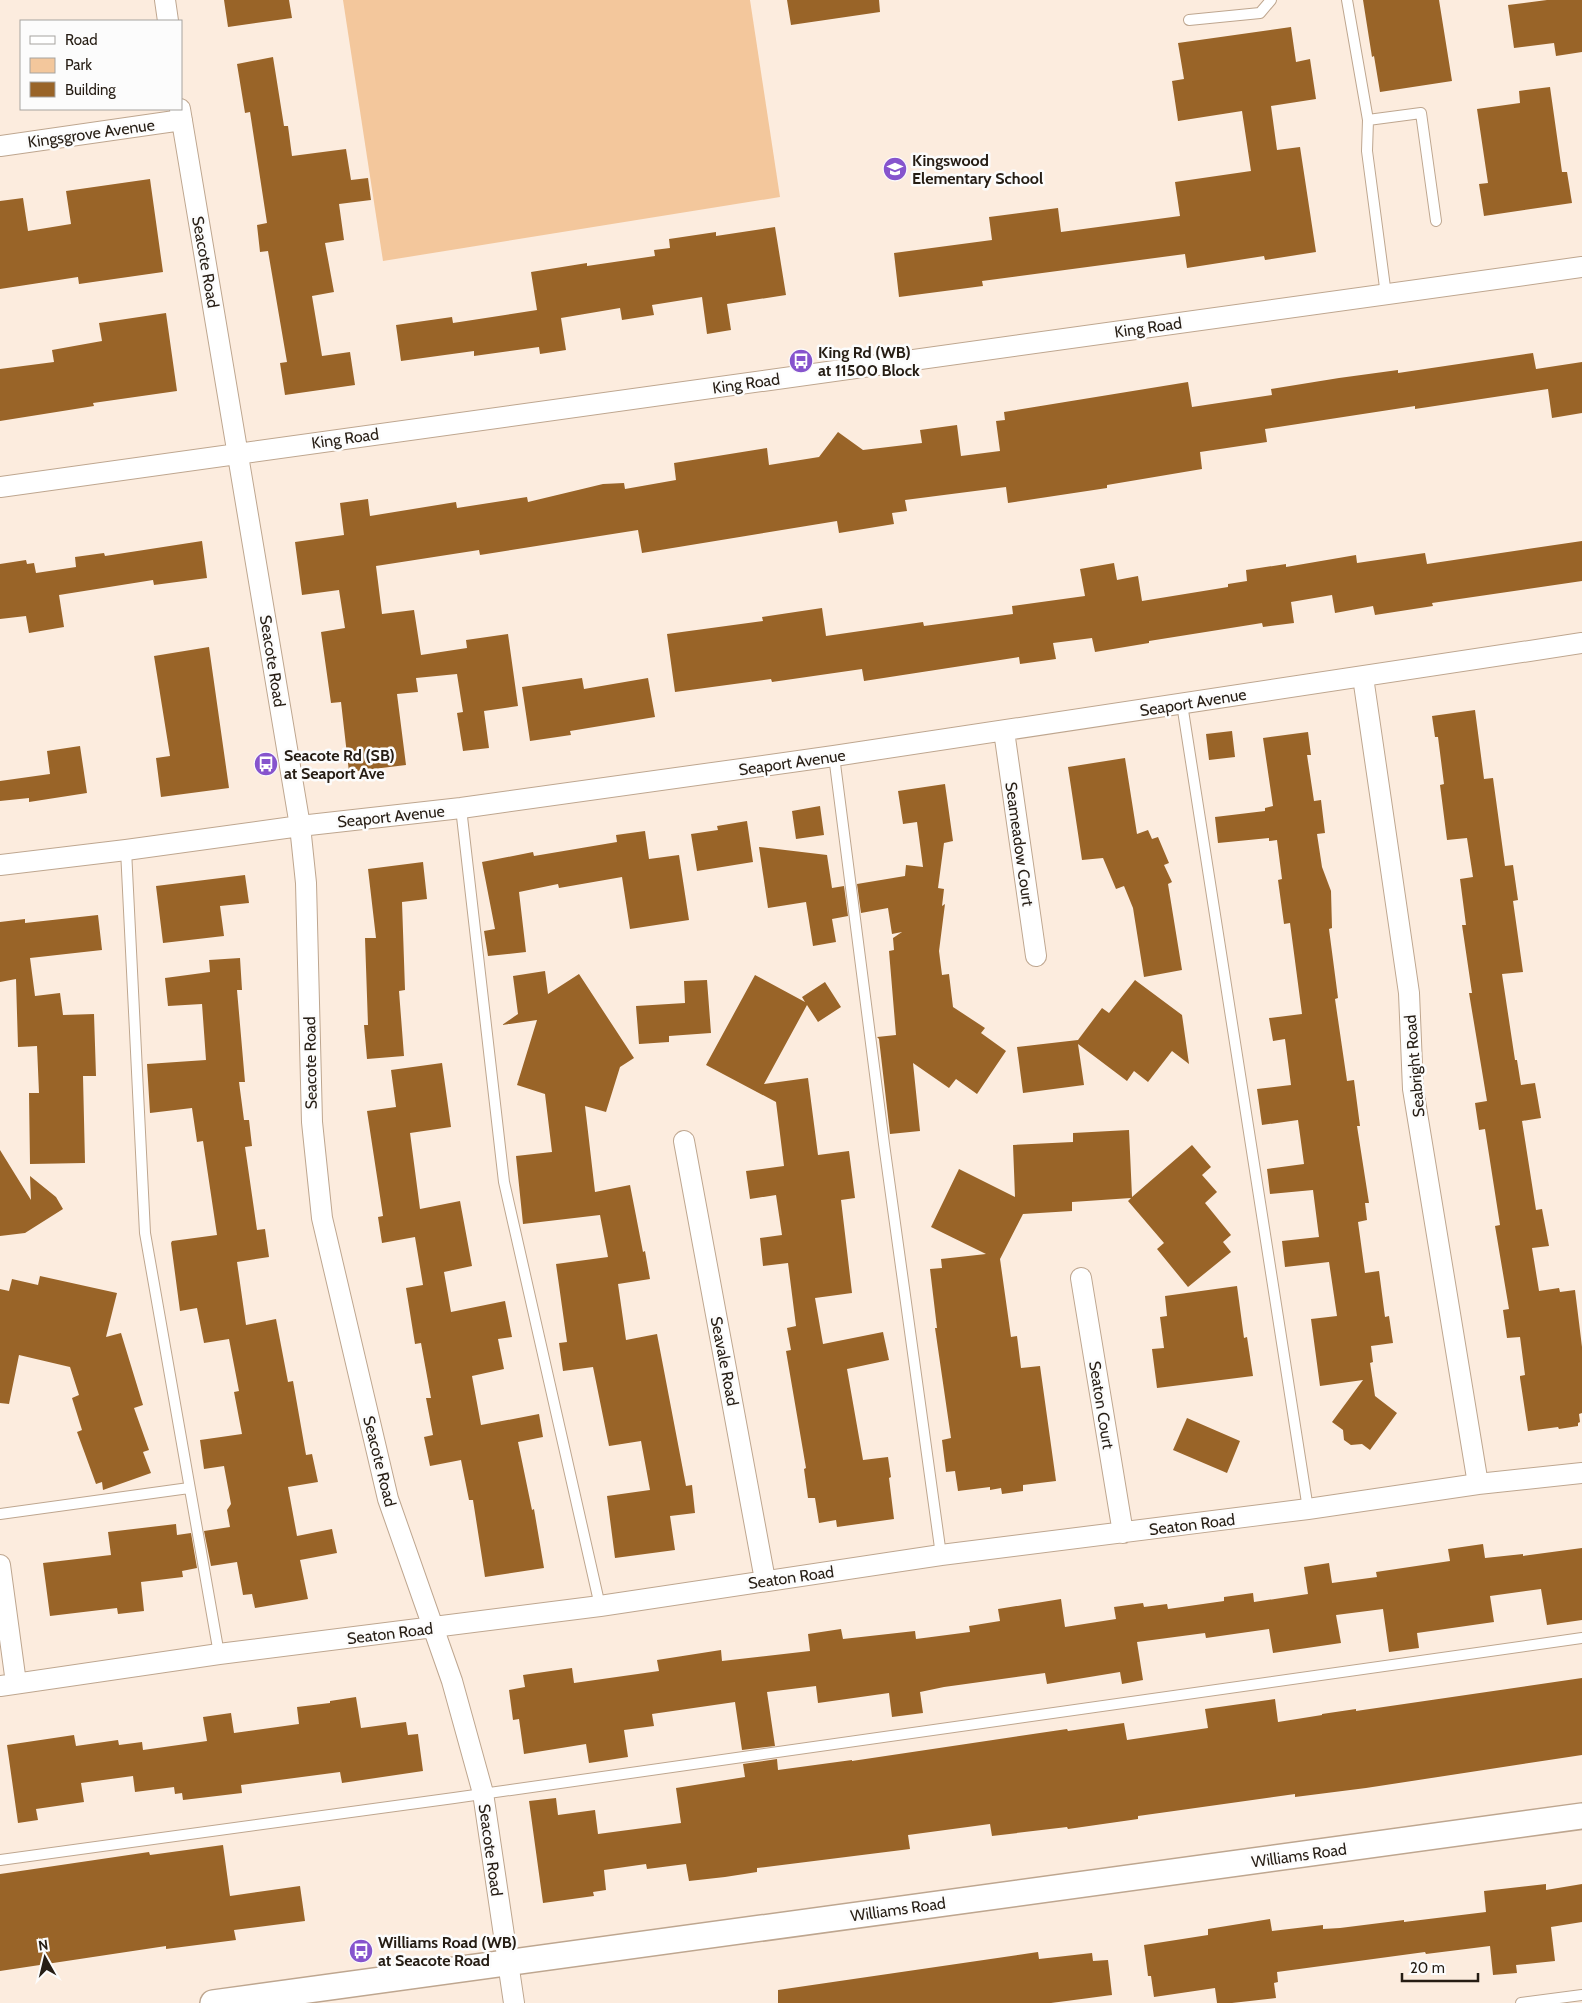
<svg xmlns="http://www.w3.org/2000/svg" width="1582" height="2003" font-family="Cabin,sans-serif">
<rect width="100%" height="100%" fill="#fcecde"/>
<!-- green -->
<path fill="#f3c79c" d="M343,0H750L780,197L383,261Z"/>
<!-- building -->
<path fill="#996428" d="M224,0H289L292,18L228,27Z
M787,0H879L880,12L791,25Z
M1363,0H1439L1452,81L1380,92L1374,56L1372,57Z
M1547,0H1582V52L1556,56L1554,43L1514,48L1508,5Z
M1291,27L1296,62L1310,59L1316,99L1271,106L1277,150L1300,147L1316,252L1265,260L1264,256L1187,268L1185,254L982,281L983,286L899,297L894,253L992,240L989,217L1058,208L1061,232L1180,216L1175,182L1251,171L1242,111L1178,121L1172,81L1184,79L1178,43Z
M273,57L284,126H288L292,156L346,149L351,180L368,178L371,200L339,204L344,240L325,243L334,292L312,296L322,356L350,352L355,385L285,395L280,363L287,362L268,251L260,252L257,225L267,223L250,112L245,113L237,64Z
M1550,87L1562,172H1567L1572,203L1484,216L1479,184L1488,183L1477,109L1520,103L1519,91Z
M150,179L163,272L79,284L78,277L0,289V201L23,198L28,231L71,224L66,191Z
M775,227L786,295L727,304L731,330L707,334L702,297L652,305L654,315L622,320L620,308L561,318L566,350L540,354L539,347L474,356V351L401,361L396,325L452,317L453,323L537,310L531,272L587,263V266L655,256L654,250L670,248L669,239L716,232V236Z
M166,313L177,391L93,403L94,406L0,421V369L54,362L52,350L102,341L99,323Z
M1533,353L1536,369L1582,362V413L1552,418L1548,389L1415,409V406L1265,429L1267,442L1200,452L1202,469L1107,485V488L1008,503L1006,487L905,500L907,511L892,513L894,524L839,533L837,521L642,553L638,530L480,555L479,550L376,566L382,614L414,610L421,655L467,648L466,640L508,634L518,706L484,711L489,748L463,751L457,713L463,712L457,674L416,678L418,692L397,694L406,765L349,772L341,702L331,703L321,632L345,628L339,590L302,595L295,542L344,535L340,503L368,499L370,516L456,502L457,508L527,497L528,502L603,484L624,483L625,489L676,480L674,463L767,448L769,465L819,457L838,432L863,450L922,443L920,430L957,425L961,456L1000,451L996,421L1005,420L1004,412L1188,382L1192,407L1272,395L1271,389L1339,378L1398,370V373Z
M202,541L207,578L154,585L153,580L59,595L64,627L29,633L26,616L0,619V564L26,560L27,564L34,563L36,573L76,567L75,557L104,553L105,556Z
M1582,541V581L1432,603L1433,606L1375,615L1373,606L1335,613L1332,595L1291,602L1294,623L1263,627L1262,623L1149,641V643L1095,652L1092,638L1053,643L1056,659L1020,664L1019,657L864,681L862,669L772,682L771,679L675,692L667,634L763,621L762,617L822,608L826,636L923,622L924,626L1013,614L1012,606L1085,596L1080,569L1114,563L1117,580L1138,576L1142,601L1228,587V584L1247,581L1246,570L1286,564V567L1356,555L1357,563L1425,553L1427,564Z
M209,647L229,788L161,797L156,758L170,756L154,656Z
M582,678L584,689L648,678L655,717L570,731L571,735L530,741L522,687Z
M1475,710L1484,779L1493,778L1505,866L1513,865L1518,900L1513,901L1523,972L1502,974L1515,1060H1517L1521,1085L1535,1083L1541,1118L1522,1121L1536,1210L1542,1209L1549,1246L1532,1248L1539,1291L1559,1288L1560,1292L1575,1290L1582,1347V1413L1579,1414L1580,1422L1578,1423V1426L1559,1429L1558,1427L1528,1431L1520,1378V1376L1525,1375L1520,1337L1507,1338L1503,1310L1509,1309L1495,1226L1500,1225L1485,1129L1479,1130L1475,1103L1487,1101L1469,993H1472L1462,925H1466L1460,879L1473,877L1467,838L1447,840L1440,785L1444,784L1438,737H1435L1432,716Z
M1232,731L1235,757L1209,760L1206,734Z
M1308,732L1311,755H1307L1314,801L1321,800L1325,833L1317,834L1322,867L1331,891L1332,928L1329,929L1338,998L1335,999L1347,1081L1354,1080L1360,1126H1357L1369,1203H1365L1367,1220L1358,1222L1365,1273L1379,1271L1385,1317L1389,1316L1393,1343L1371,1346L1373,1362L1370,1363L1375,1396L1397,1413L1370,1450L1362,1444L1351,1445L1344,1440L1343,1430L1332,1422L1363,1380L1320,1386L1311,1319L1337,1316L1329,1262L1285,1267L1282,1241L1319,1237L1313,1190L1270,1194L1267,1169L1304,1164L1298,1120L1262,1125L1257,1089L1291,1085L1285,1039L1273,1041L1269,1018L1302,1014L1290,923L1284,924L1278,880L1282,879L1277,840L1269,841V838L1218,843L1215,817L1265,811V808L1273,806L1263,738Z
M80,746L87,793L29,802V798L0,801V781L50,774L47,751Z
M1125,758L1137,834L1148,830L1152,839L1158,837L1169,863L1164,865L1172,882L1168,884L1182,970L1144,977L1133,908L1124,886L1116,889L1103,858L1082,860L1068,767Z
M945,784L953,841L944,843L938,888L944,889L942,906L945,904L939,951L942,975L949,974L953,1007L985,1028L981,1033L1006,1051L977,1094L956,1079L949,1088L913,1063L920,1131L890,1134L879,1039L877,1037L896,1035L889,951L894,950L893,938L902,932L892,934L888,908L861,913L857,884L905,876L906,865L923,867L917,822L903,824L898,791Z
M820,806L824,835L796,839L792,811Z
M747,821L753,862L697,871L691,834L718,830L717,826Z
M645,831L649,859L679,855L689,920L630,929L622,877L559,888L558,884L519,892L526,952L488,956L484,931L495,929L482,862L533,852L534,856L617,842L616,835Z
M759,847L827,855L832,888L844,886L848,916L832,919L836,942L813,946L806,902L768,908Z
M423,862L427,899L402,902L405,990L399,991L404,1056L367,1059L364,1025H368L365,938H376L368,869Z
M245,875L249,903L220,906L224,936L163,943L156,886Z
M98,915L102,950L30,958L35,996L60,993L63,1015L94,1014L96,1076H83L85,1163L30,1164L29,1093H39L37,1046L18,1047L16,979L0,982V922L25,919V923Z
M240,958L242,990H237L245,1082H239L244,1120H249L252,1146L245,1147L257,1230L265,1229L269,1257L237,1262L246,1325L276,1319L288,1382L293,1381L306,1455L312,1454L318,1482L288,1487L297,1536L332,1529L337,1553L300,1560L308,1599L255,1608L252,1594L243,1595L237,1562L211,1566L204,1531L230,1527L227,1510L231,1504L224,1466L204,1469L200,1440L242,1434L234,1392L239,1391L229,1339L204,1343L197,1308L180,1311L171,1243L172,1241L217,1235L203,1141L197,1142L192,1108L150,1113L147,1064L206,1060L202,1004L168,1006L165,978L210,972L209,960Z
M545,971L548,994L579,974L634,1058L620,1067L606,1112L585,1106L595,1192L630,1185L643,1252L645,1251L650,1279L618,1284L626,1340L657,1334L686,1486L692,1485L695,1513L670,1516L675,1550L615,1558L607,1496L650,1490L641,1441L609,1446L593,1367L563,1371L559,1343L567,1342L556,1264L608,1257L600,1215L523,1224L516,1156L552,1152L545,1094L517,1085L537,1020L502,1025L518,1014L513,976Z
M755,975L805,1002L802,997L825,982L841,1007L818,1022L807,1005L764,1084L808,1078L818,1155L849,1151L855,1198L841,1200L852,1293L815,1298L823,1344L883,1332L889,1360L847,1369L863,1460L888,1457L891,1477L889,1478L894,1519L837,1527L836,1520L819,1523L815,1498H808L804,1469L806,1468L786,1351L791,1350L787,1328L796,1326L788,1263L763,1266L760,1238L782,1235L776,1195L750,1199L746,1171L784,1166L776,1102L706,1065Z
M707,980L711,1033L669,1036V1042L639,1044L636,1006L685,1003L684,981Z
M1135,980L1182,1015L1189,1064L1172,1051L1148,1082L1134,1071L1127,1081L1078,1044L1084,1085L1023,1093L1017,1047L1078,1040L1102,1008L1109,1013Z
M442,1063L451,1127L410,1133L420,1209L460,1201L472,1266L444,1272L451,1312L505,1301L512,1337L498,1339L504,1369L472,1376L481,1425L539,1414L543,1437L518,1442L532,1510L534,1509L544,1568L485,1577L473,1500H469L461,1460L430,1466L424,1437L433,1435L426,1398H431L421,1343L415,1344L406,1288L423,1285L415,1237L382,1243L378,1217L383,1216L367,1111L396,1107L391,1070Z
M1129,1130L1132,1197L1192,1145L1211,1167L1202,1175L1217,1192L1205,1203L1231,1235L1223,1242L1231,1252L1188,1287L1157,1249L1164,1243L1128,1201L1131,1198L1072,1202V1211L1023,1214L1000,1259L1011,1337L1017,1336L1021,1368L1040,1366L1056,1481L1023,1485V1491L1002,1494L1001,1488L990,1490V1487L958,1491L955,1471L946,1472L942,1440L951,1438L935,1328H937L930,1269L942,1268L941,1259L986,1254L931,1227L959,1169L1015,1197L1013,1145L1073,1142V1133Z
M0,1150L31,1200L30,1176L56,1197L63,1209L25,1233L0,1236Z
M40,1276L117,1293L106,1337L121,1333L143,1405L134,1408L149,1450L143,1452L151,1473L103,1490L102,1482L96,1484L77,1432L82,1430L72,1398L79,1395L70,1367L19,1355L9,1404L0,1403V1289L9,1291L12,1279L38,1285Z
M1237,1286L1244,1338L1247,1337L1253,1376L1157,1388L1152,1349L1164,1348L1160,1317L1167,1316L1165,1296Z
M1187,1418L1240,1441L1227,1473L1173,1450Z
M176,1524L177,1535L191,1533L197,1568L182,1571L183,1577L141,1582L144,1611L118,1614L117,1608L50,1616L43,1563L111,1555L108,1532Z
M1483,1544L1485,1558L1523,1554V1556L1582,1548V1620L1547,1625L1541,1589L1490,1596L1494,1622L1417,1633L1419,1648L1389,1652L1383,1609L1336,1615L1341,1643L1273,1653L1269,1629L1206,1638L1205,1633L1137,1642L1143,1680L1122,1684L1120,1672L1047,1684L1045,1673L944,1687L920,1692L923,1713L892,1717L889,1693L818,1703L816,1686L767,1692L775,1746L742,1750L735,1702L652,1714L654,1726L624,1730L628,1757L589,1763L586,1744L524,1754L519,1719L513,1720L509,1690L525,1687L523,1675L572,1668L574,1683L659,1671L657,1660L721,1650L722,1661L810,1651L808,1634L841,1629L843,1639L915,1631L916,1639L970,1632L969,1626L1000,1621L998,1609L1061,1599L1065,1627L1116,1619L1114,1607L1143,1603L1144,1607L1167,1604L1168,1609L1224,1601V1597L1253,1593L1254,1602L1308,1594L1304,1567L1329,1563L1332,1583L1377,1577L1376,1572L1450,1561L1448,1549Z
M1582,1678V1755L1366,1788L1295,1797V1794L1174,1811L1138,1816V1819L1068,1829L1067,1827L992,1836L990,1824L908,1835L910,1849L757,1868V1872L725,1877L689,1881L686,1864L647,1869L646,1864L604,1870L606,1890L593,1892L594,1896L543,1903L529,1801L556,1798L558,1815L595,1810L598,1834L681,1823L676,1788L745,1777L743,1764L777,1759L778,1770L852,1760V1761L1067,1729L1068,1731L1124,1723L1127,1740L1208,1728L1205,1709L1275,1699L1278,1722L1322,1715V1714L1356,1709V1711Z
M356,1697L361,1728L406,1722L408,1735L418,1734L423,1771L342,1783L340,1772L241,1785L242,1793L183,1800L182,1793L175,1794L174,1787L135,1792L133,1776L81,1783L84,1802L36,1809L38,1820L18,1823L7,1745L74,1735L76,1746L118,1740L119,1745L142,1742L143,1750L207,1741L203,1717L231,1713L234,1733L299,1724L297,1707L330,1703V1701Z
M223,1845L230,1896L300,1886L305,1921L234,1930L236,1940L166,1949V1946L0,1971V1874L149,1852L150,1855Z
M1546,1884V1890L1582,1884V1922L1551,1927L1555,1961L1516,1965L1517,1973L1493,1975L1490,1946L1426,1954L1425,1952L1277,1972L1278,1982L1274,1983L1276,1998L1232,2003H1217L1215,1988L1154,1997L1151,1976H1148L1144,1945L1208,1935V1929L1270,1919L1272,1931L1323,1925V1929L1340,1928L1404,1920V1922L1486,1912L1484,1891Z
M1038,1952L1039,1959L1092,1953L1093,1961L1108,1960L1112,1995L1051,2003H778V1990Z"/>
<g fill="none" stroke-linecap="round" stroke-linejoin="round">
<!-- service casing -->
<g stroke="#bea68f" stroke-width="12">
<path id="service" d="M1347,0L1368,120L1367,151L1386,295
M1189,20L1260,13L1271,0
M1368,120L1421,113L1436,221
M1182,704L1308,1509
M834,756L884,1144L941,1555
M461,808L504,1182L600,1606
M126,850L145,1233L219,1654
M0,1514L189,1488
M0,1860L454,1798L1582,1638
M1521,2003L1582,1995"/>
</g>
<!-- minor casing -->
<g stroke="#bea68f" stroke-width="22">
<path id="minor" d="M165,0L168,21
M180,109L300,826L306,883L312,1122L322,1218L388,1499L452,1681L483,1793L514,2003
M0,146L182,120
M0,487L1582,267
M1363,677L1409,993L1413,1089L1478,1484
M1004,731L1036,956
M0,865L126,850L300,826L461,808L834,756L1582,643
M684,1141L765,1580
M1081,1278L1123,1533
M0,1565L16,1683
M0,1686L219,1654L600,1606L941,1555L1308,1509L1478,1484L1582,1473"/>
</g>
<!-- tertiary casing -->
<g stroke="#bea68f" stroke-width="28">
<path id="tertiary" d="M213,2003L1582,1816"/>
</g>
<!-- service -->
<use href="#service" stroke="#fff" stroke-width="10"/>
<!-- minor -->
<use href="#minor" stroke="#fff" stroke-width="20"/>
<!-- tertiary -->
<use href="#tertiary" stroke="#fff" stroke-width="25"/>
</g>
<!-- icons -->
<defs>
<g id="school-disc" transform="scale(1.25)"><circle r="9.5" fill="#8654cd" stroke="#fcfcfc"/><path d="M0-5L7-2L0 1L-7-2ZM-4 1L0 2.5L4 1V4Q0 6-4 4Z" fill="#fff"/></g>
<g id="bus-disc" transform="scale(1.25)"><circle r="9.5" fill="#8654cd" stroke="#fcfcfc"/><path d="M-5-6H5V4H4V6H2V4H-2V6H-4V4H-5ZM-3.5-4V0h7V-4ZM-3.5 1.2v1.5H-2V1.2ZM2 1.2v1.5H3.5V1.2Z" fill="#fff"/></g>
</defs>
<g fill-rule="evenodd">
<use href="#school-disc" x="895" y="169"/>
<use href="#bus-disc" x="801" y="361"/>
<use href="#bus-disc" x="266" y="764"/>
<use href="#bus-disc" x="361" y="1951"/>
</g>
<g text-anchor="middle" stroke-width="5" stroke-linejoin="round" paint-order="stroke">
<!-- street labels -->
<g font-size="16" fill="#261d14" stroke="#fcfcfc">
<text transform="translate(91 133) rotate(-8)" y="6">Kingsgrove Avenue</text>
<text transform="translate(206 262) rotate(80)" y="6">Seacote Road</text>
<text transform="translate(1148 327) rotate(-8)" y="6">King Road</text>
<text transform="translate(746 383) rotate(-8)" y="6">King Road</text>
<text transform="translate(345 438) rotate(-8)" y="6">King Road</text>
<text transform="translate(273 661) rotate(81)" y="6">Seacote Road</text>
<text transform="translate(1193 702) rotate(-9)" y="6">Seaport Avenue</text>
<text transform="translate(792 762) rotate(-8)" y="6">Seaport Avenue</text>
<text transform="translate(391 816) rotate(-6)" y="6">Seaport Avenue</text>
<text transform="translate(1020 844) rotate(82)" y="6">Seameadow Court</text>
<text transform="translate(310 1063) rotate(-91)" y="6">Seacote Road</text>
<text transform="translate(1414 1066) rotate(-95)" y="6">Seabright Road</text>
<text transform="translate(725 1361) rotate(79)" y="6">Seavale Road</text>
<text transform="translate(1102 1405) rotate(81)" y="6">Seaton Court</text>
<text transform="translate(380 1461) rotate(76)" y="6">Seacote Road</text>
<text transform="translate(1192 1524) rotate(-7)" y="6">Seaton Road</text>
<text transform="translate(791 1577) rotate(-8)" y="6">Seaton Road</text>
<text transform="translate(390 1633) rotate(-7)" y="6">Seaton Road</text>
<text transform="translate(491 1850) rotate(82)" y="6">Seacote Road</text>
<text transform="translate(1299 1855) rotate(-8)" y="6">Williams Road</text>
<text transform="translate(898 1909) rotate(-8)" y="6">Williams Road</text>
</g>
<!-- poi labels -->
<g font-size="16" font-weight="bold" fill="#261d14" stroke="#fcfcfc" text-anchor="start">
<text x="912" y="166">Kingswood<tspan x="912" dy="18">Elementary School</tspan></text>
<text x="818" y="358">King Rd (WB)<tspan x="818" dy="18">at 11500 Block</tspan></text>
<text x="284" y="761">Seacote Rd (SB)<tspan x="284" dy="18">at Seaport Ave</tspan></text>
<text x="378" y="1948">Williams Road (WB)<tspan x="378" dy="18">at Seacote Road</tspan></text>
</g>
</g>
<!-- legend -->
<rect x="20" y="20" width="162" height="90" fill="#fcfcfc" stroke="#a6a39f"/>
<rect x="30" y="36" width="25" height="8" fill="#ffffff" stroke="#a6a39f"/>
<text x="65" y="45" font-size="15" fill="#261d14">Road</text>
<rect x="30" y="58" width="25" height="15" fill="#f3c79c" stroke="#a6a39f"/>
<text x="65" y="70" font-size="15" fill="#261d14">Park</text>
<rect x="30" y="82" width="25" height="15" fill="#996428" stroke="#a6a39f"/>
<text x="65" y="95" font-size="15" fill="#261d14">Building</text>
<!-- north arrow -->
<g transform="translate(45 1958) rotate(352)" stroke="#fcfcfc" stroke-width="4" paint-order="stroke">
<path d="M0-4L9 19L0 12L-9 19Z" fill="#261d14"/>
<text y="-8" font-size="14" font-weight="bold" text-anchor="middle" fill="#261d14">N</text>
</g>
<!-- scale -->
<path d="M1402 1973v8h76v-8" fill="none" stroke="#261d14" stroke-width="2.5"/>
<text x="1410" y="1973" font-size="15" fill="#261d14" stroke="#fcfcfc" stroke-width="4" paint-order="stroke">20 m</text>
</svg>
